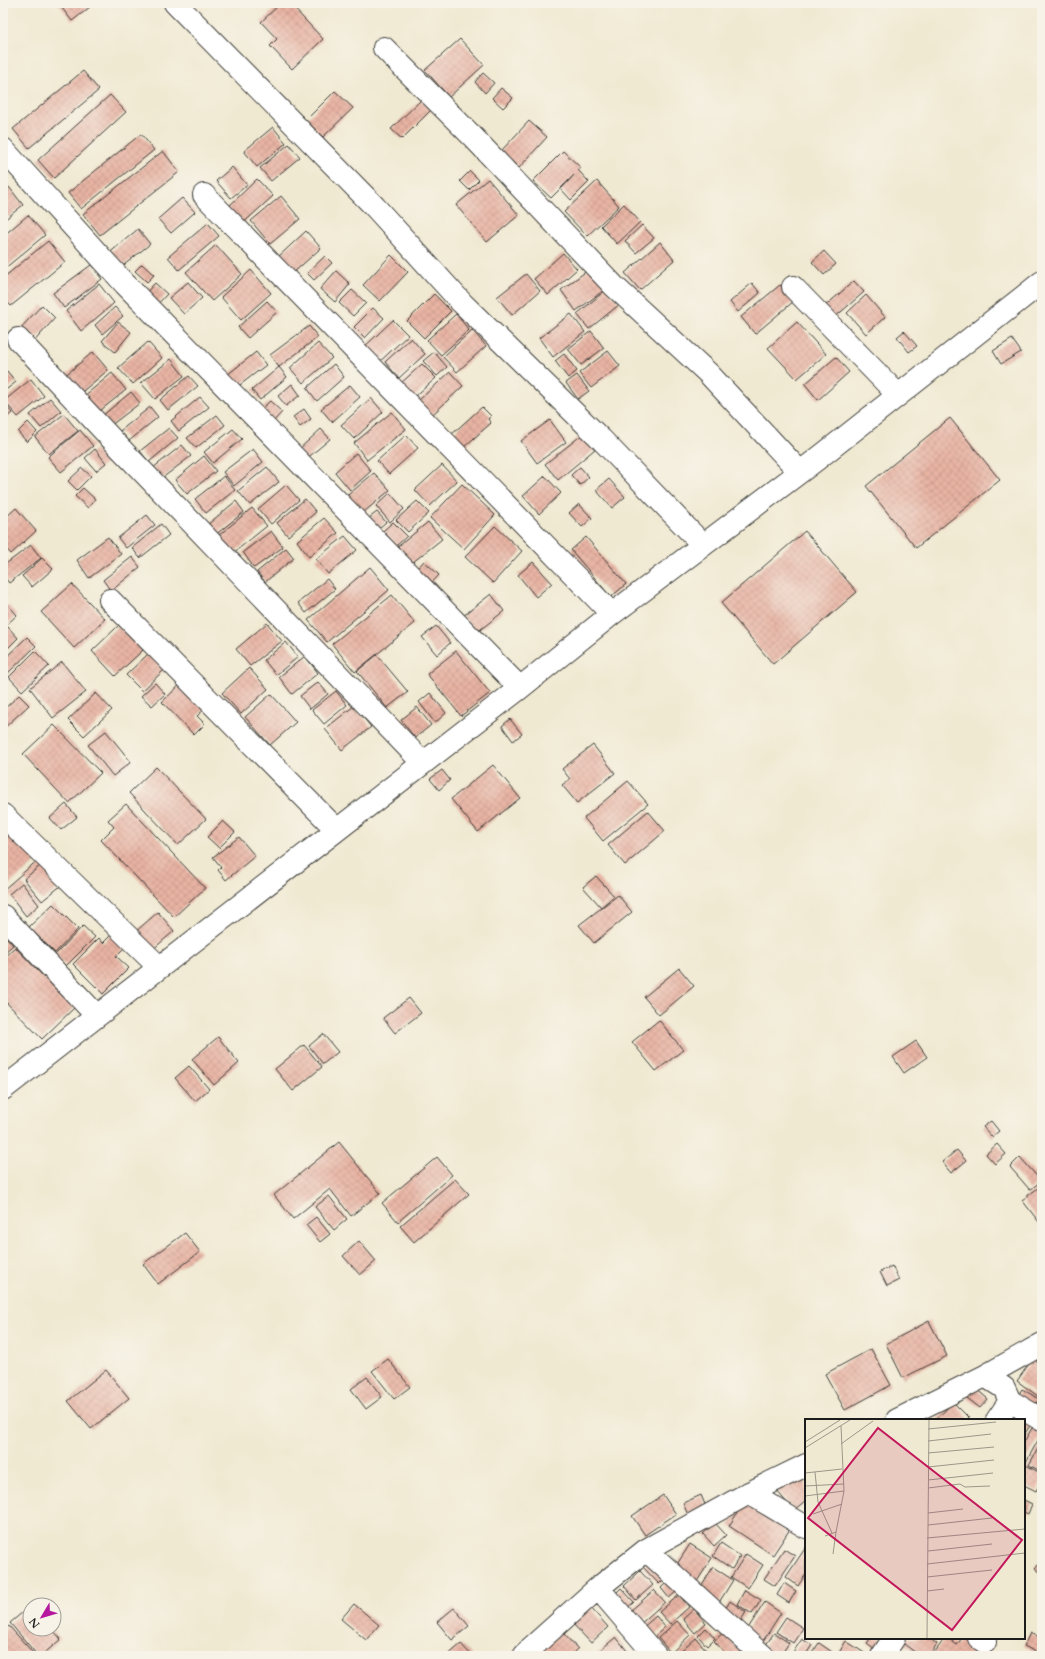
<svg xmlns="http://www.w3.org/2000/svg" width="1045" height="1659" font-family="Cardo,serif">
<defs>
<pattern id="building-cross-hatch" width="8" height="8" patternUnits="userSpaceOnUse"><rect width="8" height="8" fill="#e8b3a3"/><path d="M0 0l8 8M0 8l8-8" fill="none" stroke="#c6998c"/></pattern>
</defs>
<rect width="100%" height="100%" fill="#f7f3e8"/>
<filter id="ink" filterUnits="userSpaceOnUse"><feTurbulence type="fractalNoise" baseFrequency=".025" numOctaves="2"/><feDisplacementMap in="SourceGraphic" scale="8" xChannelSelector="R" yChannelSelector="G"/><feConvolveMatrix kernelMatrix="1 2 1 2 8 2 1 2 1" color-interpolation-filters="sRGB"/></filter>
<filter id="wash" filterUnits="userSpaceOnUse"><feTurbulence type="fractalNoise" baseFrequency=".012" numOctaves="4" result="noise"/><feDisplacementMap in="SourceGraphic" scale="16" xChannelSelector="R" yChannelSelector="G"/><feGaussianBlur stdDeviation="0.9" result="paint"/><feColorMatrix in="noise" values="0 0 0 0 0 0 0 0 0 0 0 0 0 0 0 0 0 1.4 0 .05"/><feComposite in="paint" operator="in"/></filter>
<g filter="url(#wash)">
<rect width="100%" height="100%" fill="#f0e9d2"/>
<g id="blocks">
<!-- building -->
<path fill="url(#building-cross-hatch)" d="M58,3H95L72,21Z
M281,3H289L323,39L292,69L270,46L277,39L261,22Z
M460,39L484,65L449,97L425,70Z
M83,71L99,90L29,148L13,129Z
M483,73L494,83L485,93L475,82Z
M501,88L513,98L503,108L492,98Z
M335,91L353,108L323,137L306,120Z
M110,95L126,112L54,178L38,160Z
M421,100L431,110L402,139L391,129Z
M529,121L547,137L519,168L501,151Z
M273,127L286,143L257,167L244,151Z
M141,134L154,150L81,209L68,193Z
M289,144L300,157L271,181L260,168Z
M163,151L179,172L100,235L83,214Z
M563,151L581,168L578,170L589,182L571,200L561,189L574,175L551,198L533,181Z
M232,167L247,185L231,198L216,181Z
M470,171L479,180L469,190L460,181Z
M257,179L273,196L240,226L225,210Z
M488,179L519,215L487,242L456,205Z
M597,181L619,206L587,236L564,212Z
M9,187L23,205L3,221V191Z
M281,196L300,219L270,244L251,221Z
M182,198L195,212L171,233L158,219Z
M624,204L640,222L617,244L601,226Z
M28,215L45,235L3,270V236Z
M208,223L219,236L179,270L168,257Z
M642,225L654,238L636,253L625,241Z
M138,229L150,244L119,269L107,255Z
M306,231L321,248L293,273L278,257Z
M48,241L65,262L11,306L3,297V278Z
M660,242L674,260L640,290L625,273Z
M216,245L242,274L212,301L186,272Z
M824,251L836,264L824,275L812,262Z
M563,253L577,269L548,295L534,279Z
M391,255L408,272L380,301L363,285Z
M325,256L332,263L314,280L307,273Z
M142,264L154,275L147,282L135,271Z
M91,265L102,279L64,308L53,293Z
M592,267L607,288L576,311L561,290Z
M251,270L271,293L241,320L221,297Z
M336,271L350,284L335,302L320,289Z
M526,274L540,291L512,315L497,297Z
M854,281L864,292L834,318L824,307Z
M188,282L202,298L184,314L169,298Z
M155,283L167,294L156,306L144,295Z
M752,283L760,293L738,312L730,302Z
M99,284L114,303L81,331L66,311Z
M780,285L794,301L755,334L741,317Z
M607,289L620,304L589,329L577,314Z
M352,290L366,303L353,316L339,303Z
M434,294L451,311L424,338L407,321Z
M866,295L885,317L866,334L847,313Z
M267,301L277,312L248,338L238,327Z
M42,305L55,318L31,345L17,332Z
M115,307L123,316L102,334L95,325Z
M373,308L384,318L365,338L354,327Z
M456,314L469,330L441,355L427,340Z
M571,314L585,332L553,357L539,338Z
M393,320L408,335L375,366L360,351Z
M118,322L131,332L115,352L102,341Z
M797,322L826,354L797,379L768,348Z
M309,326L318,337L279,367L270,355Z
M472,330L486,346L457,372L443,357Z
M591,331L604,348L581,365L568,349Z
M904,331L917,346L909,352L897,337Z
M411,338L425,354L399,378L385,362Z
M1012,339L1021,352L1001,364L993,351Z
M148,342L162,358L133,384L118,368Z
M318,343L332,358L303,383L290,368Z
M608,351L620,366L591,388L579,373Z
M93,352L108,370L77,396L62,378Z
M256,352L266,365L236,388L227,375Z
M434,352L447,367L437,376L423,361Z
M564,354L577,371L568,378L555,361Z
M836,357L849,372L818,400L805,384Z
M171,359L184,376L155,399L141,383Z
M334,364L344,377L317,401L307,388Z
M422,364L436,378L412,399L399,385Z
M279,367L287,377L260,400L252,390Z
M7,371L16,382L3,392V374Z
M450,372L463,386L431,416L418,401Z
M112,373L126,390L96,414L83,397Z
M577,375L589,391L578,399L566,383Z
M189,376L198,386L168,410L160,400Z
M31,379L44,396L18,417L4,401Z
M292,384L300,395L286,406L278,396Z
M350,385L360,397L332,422L321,409Z
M131,392L140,403L110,426L102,416Z
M200,397L209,407L179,431L171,421Z
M50,398L61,411L41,428L30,415Z
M371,398L383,412L354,439L341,425Z
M270,401L282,412L273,422L260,410Z
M3,402L12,413L4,419L3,418Z
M150,407L158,417L129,441L120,431Z
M482,407L491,416L488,419L491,423L464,447L452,434Z
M304,409L311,419L300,427L293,417Z
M392,412L406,429L367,460L354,443Z
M64,414L78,431L49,454L35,437Z
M217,415L225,425L196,448L187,438Z
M950,418L1000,480L916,548L866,486Z
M550,420L566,442L537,463L521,441Z
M28,422L37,432L27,442L18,432Z
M169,428L178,438L149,462L140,451Z
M233,429L242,439L213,463L204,452Z
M321,429L330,439L305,460L297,451Z
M80,430L93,446L61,472L48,457Z
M583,434L595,449L558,480L545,464Z
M406,435L418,448L389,474L377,461Z
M182,445L191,456L161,479L153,468Z
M95,449L106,463L96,471L85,458Z
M253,449L263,462L234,486L223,472Z
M356,453L371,471L350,490L335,472Z
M204,456L216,471L187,494L175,480Z
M442,465L457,481L430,506L415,490Z
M267,467L279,482L250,505L238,491Z
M580,467L589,477L580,485L571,475Z
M82,468L91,476L77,490L68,481Z
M374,473L390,490L357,518L342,500Z
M224,476L235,490L206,513L195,499Z
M545,476L561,493L539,514L523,496Z
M609,479L625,497L612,508L596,490Z
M462,484L495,515L464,549L430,518Z
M286,485L299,500L271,524L258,509Z
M83,488L95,499L88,508L75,496Z
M390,493L404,509L390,522L376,506Z
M305,499L316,512L288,536L277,523Z
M236,501L244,512L215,535L207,525Z
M417,501L429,513L408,532L396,520Z
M579,504L592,518L582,527L569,513Z
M16,508L36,531L11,554L3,545V520Z
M252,508L267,526L232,554L218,536Z
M377,512L386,522L379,528L369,518Z
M147,515L155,525L126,548L118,538Z
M324,518L338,533L309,557L297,541Z
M393,522L407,536L396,546L383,531Z
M428,522L442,539L408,566L395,549Z
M161,524L169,535L140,558L132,548Z
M495,526L522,551L493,583L465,557Z
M271,531L283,547L254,568L243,552Z
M805,531L857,592L773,664L721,603Z
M345,536L357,550L328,574L316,559Z
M108,537L121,554L89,578L77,560Z
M586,537L626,584L611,597L571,550Z
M31,545L41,558L9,583L3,575V566Z
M286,548L294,558L265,582L257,572Z
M132,557L140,567L111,591L103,580Z
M42,558L53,569L32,587L22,576Z
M424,561L439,575L428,587L413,573Z
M533,562L552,583L536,597L518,575Z
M370,567L389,590L327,642L308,620Z
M327,579L335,589L306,613L298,603Z
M72,584L105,619L74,648L41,612Z
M491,594L504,611L476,633L463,616Z
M392,595L415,623L355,672L332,644Z
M8,605L17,615L3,628V609Z
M267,623L282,641L250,666L236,649Z
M119,625L143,650L115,676L92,651Z
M436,626L450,643L437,655L422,637Z
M8,627L18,638L3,653V632Z
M27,637L36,646L7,674L3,671V660Z
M286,642L298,657L276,675L264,660Z
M35,651L49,666L22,691L9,677Z
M456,651L490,693L461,716L427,674Z
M148,654L164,670L142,691L126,675Z
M377,655L408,692L387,708L357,671Z
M305,656L318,673L292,694L279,677Z
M62,662L86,692L53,718L30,688Z
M249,668L268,689L241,714L222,693Z
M184,681L208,706L197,716L205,724L194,735L162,702Z
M318,682L328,694L310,709L300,696Z
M155,683L165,694L152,706L141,696Z
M336,691L347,705L324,724L312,710Z
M96,693L112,710L84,736L68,720Z
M430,693L446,713L435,723L419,702Z
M271,694L296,722L270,745L245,717Z
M19,695L29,705L3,729V710Z
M354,706L371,727L342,750L325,729Z
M417,707L431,725L415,738L401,720Z
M510,719L522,734L513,741L502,726Z
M54,725L101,773L69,803L23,754Z
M106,731L131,762L113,776L88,745Z
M593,745L615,773L577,803L562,785L570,779L562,769Z
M493,765L520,798L478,832L451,799Z
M156,767L206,819L178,845L129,793Z
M442,770L450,780L439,790L430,779Z
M628,781L648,804L603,841L584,818Z
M66,804L77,817L61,830L50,818Z
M126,804L205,888L174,917L101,840L114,827L108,820Z
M648,811L665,831L625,865L608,845Z
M223,821L235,832L219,848L207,837Z
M10,826L39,859L3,890V832Z
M239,837L255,856L226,880L218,870L221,867L213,857Z
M45,862L63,884L42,901L24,879Z
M596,876L614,896L601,907L583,887Z
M22,883L39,905L26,916L9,894Z
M618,895L632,912L594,943L579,925Z
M53,904L78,929L55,953L29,927Z
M158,912L174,931L151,951L135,932Z
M83,926L95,937L66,966L55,955Z
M3,933L13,945L3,954Z
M111,935L124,948L116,956L129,968L103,994L73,964L99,938L103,943Z
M15,947L74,1008L42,1039L3,999V958Z
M679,968L694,986L659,1015L644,997Z
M409,998L421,1013L395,1033L383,1018Z
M659,1020L683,1050L656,1071L632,1042Z
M323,1034L338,1052L323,1064L309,1046Z
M218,1037L239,1063L214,1085L192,1059Z
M916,1041L927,1057L904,1073L893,1057Z
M304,1045L322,1067L293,1091L275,1069Z
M189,1066L209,1089L195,1101L175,1078Z
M991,1121L999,1131L992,1137L983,1127Z
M339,1142L380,1193L351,1216L330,1189L293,1219L274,1195Z
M997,1144L1006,1154L995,1164L986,1154Z
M957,1150L966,1161L951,1173L942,1162Z
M437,1157L452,1175L398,1222L382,1203Z
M1020,1157L1041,1181L1030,1190L1010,1167Z
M455,1179L469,1194L414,1242L400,1226Z
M1042,1185V1226L1022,1200Z
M329,1196L347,1219L334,1230L315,1207Z
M316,1217L330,1234L320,1242L306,1225Z
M185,1233L200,1252L158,1284L143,1264Z
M359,1241L376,1261L360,1275L343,1256Z
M892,1266L899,1280L887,1286L880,1272Z
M929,1321L947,1356L903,1378L886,1344Z
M871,1349L891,1385L845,1410L825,1374Z
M1033,1358L1042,1365V1399L1017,1381Z
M388,1359L410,1387L394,1399L372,1371Z
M106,1370L129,1398L91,1429L68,1401Z
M367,1377L382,1397L366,1409L351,1389Z
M975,1388L988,1399L980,1408L967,1398Z
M1022,1389L1039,1399L1032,1409L1016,1399Z
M953,1402L969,1418L967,1420H936Z
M1010,1411L1031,1424L1024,1435V1420H1004Z
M1032,1428L1042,1433L1026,1462L1024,1461V1442Z
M1042,1441V1472L1029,1465Z
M1024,1464L1042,1474V1479L1036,1491L1024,1485Z
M806,1475V1501L794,1511L777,1491Z
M663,1495L676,1514L645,1535L632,1516Z
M701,1495L706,1507L688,1515L683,1503Z
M748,1496L792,1526L773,1555L729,1526Z
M1024,1500L1032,1504L1028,1514L1024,1512Z
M715,1523L726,1535L714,1546L703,1534Z
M721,1543L740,1556L732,1569L713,1556Z
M690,1544L712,1558L696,1583L674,1569Z
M806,1547V1574L798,1586L786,1577Z
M784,1549L795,1556L775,1586L764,1579Z
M746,1554L763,1565L748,1588L731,1577Z
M1042,1560V1574L1035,1568Z
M650,1561L665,1578L659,1584L643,1567Z
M713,1567L733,1580L718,1604L698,1591Z
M640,1571L653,1585L636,1600L624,1586Z
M667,1582L676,1592L669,1598L661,1588Z
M784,1583L796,1591L789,1603L777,1595Z
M621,1588L634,1602L623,1612L611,1598Z
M654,1590L665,1602L639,1625L628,1613Z
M745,1590L761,1600L752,1614L737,1604Z
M679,1595L689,1607L670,1624L659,1612Z
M730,1601L746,1612L737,1627L721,1616Z
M765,1602L781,1613L761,1644L745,1633Z
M354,1604L379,1625L366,1640L341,1619Z
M30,1606V1629H52L61,1639L41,1656H38L10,1623Z
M590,1607L608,1627L591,1643L572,1623Z
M454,1608L469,1626L452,1640L437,1622Z
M694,1609L706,1623L695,1633L683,1619Z
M656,1616L665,1627L651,1640L641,1629Z
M786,1617L803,1628L793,1643L776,1632Z
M677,1621L690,1635L671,1653L658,1638Z
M9,1626L34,1654L32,1656H3V1631Z
M706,1628L715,1638L707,1646L698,1636Z
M561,1631L578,1649L571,1656H534Z
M724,1632L741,1651L736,1656H728L714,1641Z
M774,1633L789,1643L780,1656H774L763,1649Z
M1030,1633L1042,1639V1655L1024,1646Z
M616,1637L631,1656H593Z
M696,1638L707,1651L701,1656H676Z
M871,1638H882L875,1649L867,1643Z
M896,1638H929L937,1644L929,1656H920Z
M945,1638H948L957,1645L962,1638H965L980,1649L974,1656H932Z
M802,1639L812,1645L805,1656H792L791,1655Z
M846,1641L869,1656H837Z
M819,1643L835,1654L834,1656H810Z
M461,1644L472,1656H447Z"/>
</g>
</g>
<g filter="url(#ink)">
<use href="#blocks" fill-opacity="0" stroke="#3c3b37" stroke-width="1"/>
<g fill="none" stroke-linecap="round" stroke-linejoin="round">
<!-- street casing -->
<g stroke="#3c3b37" stroke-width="24">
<path id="street" d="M175,3L375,207L462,303L601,439L703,545
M384,48L475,139L614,286L708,373L800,472
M3,149L125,284L520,688
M204,195L612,614
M793,287L898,395
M18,339L121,449L423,763
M110,600L337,830
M3,815L159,967
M3,916L97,1016
M3,1089L520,688L612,614L816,460L1042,282
M985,1376L1042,1344
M897,1420L985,1376L1004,1388L1010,1401L1042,1420
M997,1420L1010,1401
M749,1493L806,1527
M598,1588L656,1656
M979,1638L985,1642
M524,1656L531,1648L598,1588L646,1550
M763,1656L646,1550L749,1493L806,1465
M882,1656L894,1638"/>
</g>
<!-- street -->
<use href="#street" stroke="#fff" stroke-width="22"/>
</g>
</g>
<!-- overview -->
<g transform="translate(805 1419)">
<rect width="220" height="220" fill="#f0e9d2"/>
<path fill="none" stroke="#9b9789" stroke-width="1" d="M36,7L39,72M123,10L191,3M123,22L186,15M0,23L35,1M36,25L68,2M0,29L45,1M123,34L189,28M123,48L189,41M10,53L13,83L27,114M0,54L37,50M123,61L188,54M0,67L39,65M123,69L155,65L160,68L185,67M0,77L39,72L31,113L20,117M123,94L158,90M8,95L37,85M123,106L187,99M122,119L220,110M123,132L187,125M28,135L31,113M122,145L220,134M122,158L187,151M122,172L139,170M122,219L124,1"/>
<path fill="#c2185b" fill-opacity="0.15" stroke="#c2185b" stroke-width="2" d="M73,9L217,121L147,211L3,99Z"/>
<rect width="220" height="220" fill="none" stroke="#1c1c1c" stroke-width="2"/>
</g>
<!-- margin -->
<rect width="1045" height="1659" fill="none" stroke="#f7f3e8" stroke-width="16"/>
<!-- north arrow -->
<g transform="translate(42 1617) rotate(232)"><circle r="19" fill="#f7f3e8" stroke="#9f9d96"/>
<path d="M0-3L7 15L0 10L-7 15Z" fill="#b5179e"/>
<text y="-6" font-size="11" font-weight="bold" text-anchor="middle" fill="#1c1c1c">N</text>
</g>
</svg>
